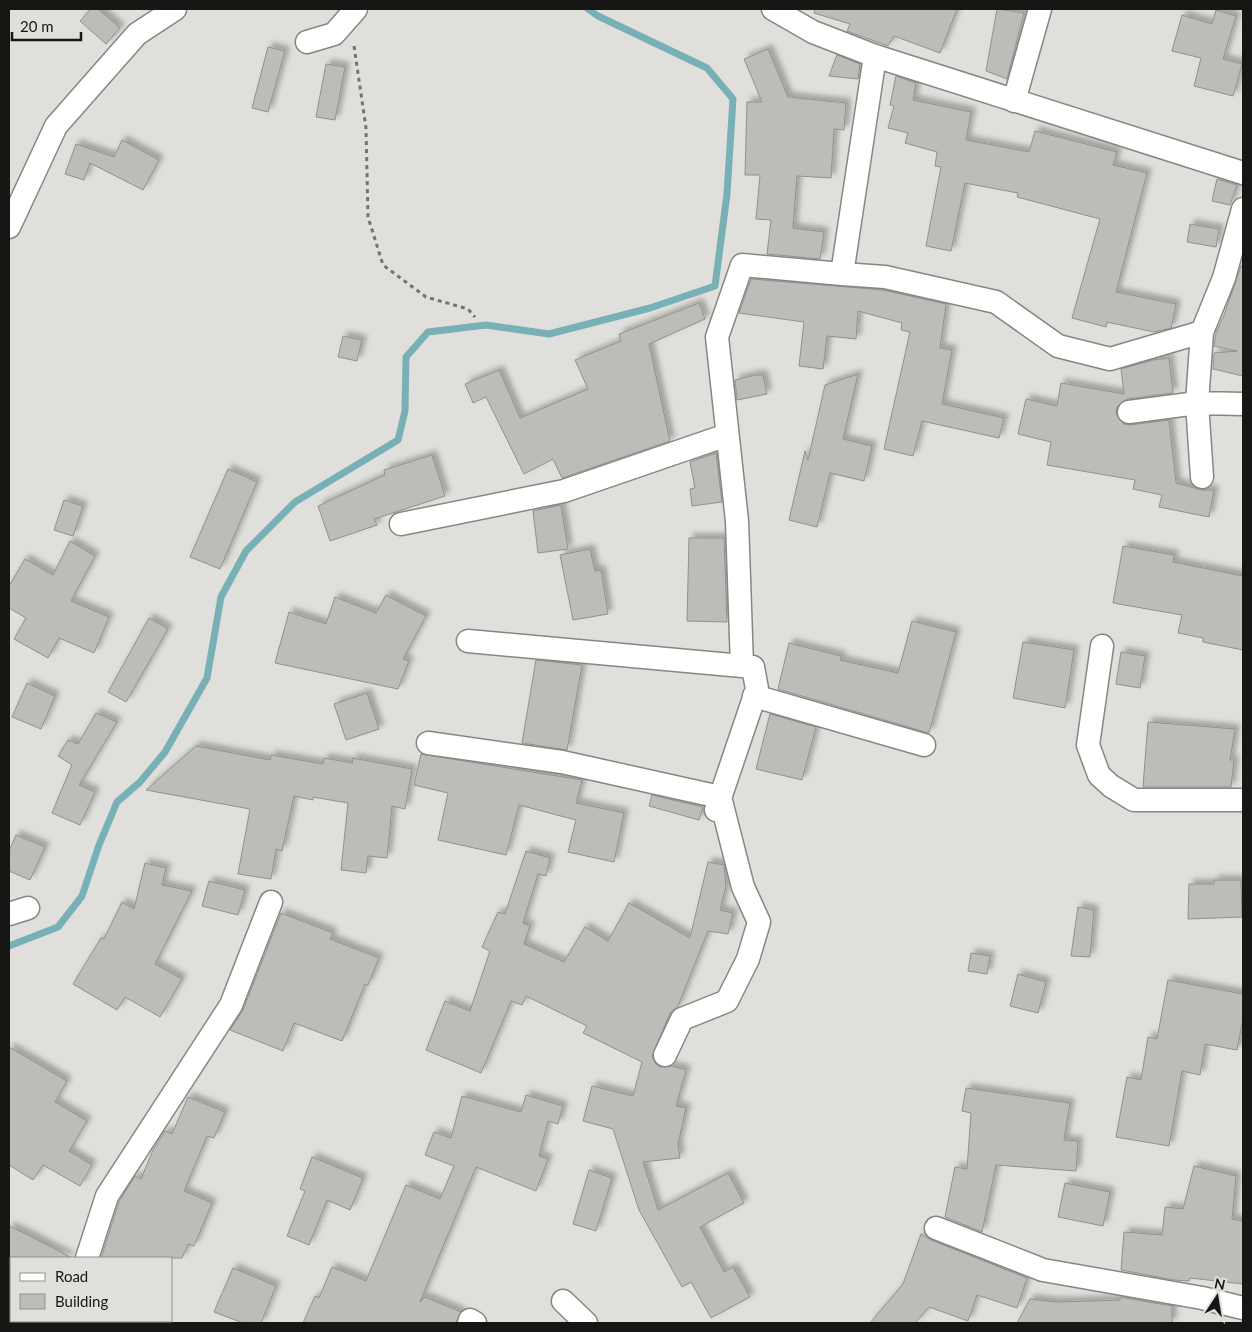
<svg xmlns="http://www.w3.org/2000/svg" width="1252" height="1332" font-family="Lato,sans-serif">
<defs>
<filter id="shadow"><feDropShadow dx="4.5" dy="-4.5" stdDeviation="2.5" flood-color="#0004"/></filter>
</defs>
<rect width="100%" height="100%" fill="#e1dfdb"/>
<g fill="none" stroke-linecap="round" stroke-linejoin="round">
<!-- stream -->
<path stroke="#78b1b5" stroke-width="7" d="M9,946L58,927L82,896L99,845L117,802L140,782L165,752L207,678L221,597L246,551L295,502L398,440L405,411L406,357L428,332L486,325L549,334L650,308L715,286L727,194L733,99L707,68L598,16L588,9"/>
</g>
<!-- building -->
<path fill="#bebcb9" stroke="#92908c" filter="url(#shadow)" d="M91,9H98L120,28L106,44L80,21Z
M815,9H957L940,53L894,36L888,46L847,31L850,24L814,13Z
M997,9L1024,13L1007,79L986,71Z
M1216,10L1236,16L1223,59L1242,64L1233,96L1194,86L1201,58L1172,51L1182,15L1212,24Z
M268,47L285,51L268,112L252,108Z
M768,49L788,97L846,103L844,130L834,129L831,178L797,176L793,228L824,232L820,259L767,254L771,220L756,219L760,175H745L747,102H762L744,59Z
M837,55L860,64L858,79L829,76Z
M326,64L345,67L335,120L316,117Z
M896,76L916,83L913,100L971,112L966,140L1029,152L1035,131L1117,152L1113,165L1147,173L1116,292L1176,304L1171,328L1154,332L1107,322L1106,327L1072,318L1100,219L1017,197L1018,193L965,183L951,251L926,246L941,167L935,166L937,152L905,143L908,133L888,128L894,106L890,105Z
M122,140L159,160L143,190L90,163L84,180L65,174L76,144L114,157Z
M1217,179L1237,185L1230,205L1212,201Z
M1190,224L1219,229L1216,247L1187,242Z
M1241,266H1243V376L1213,369L1214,353L1237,351L1214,346L1216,333L1224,315Z
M751,279L883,290L946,304L940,348L952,350L942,404L1004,418L999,438L922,421L913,456L884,449L910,332L901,330L902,323L858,311L856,339L827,336L823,369L799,366L804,322L739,313Z
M699,303L705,319L649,344L670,441L562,478L553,459L524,474L486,397L473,403L465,384L499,370L520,418L588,389L575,360L621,341L619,334Z
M343,336L362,340L357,361L338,357Z
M1169,358L1173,393L1127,399L1117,407L1116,414L1124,424L1130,425L1169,420L1176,483L1202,490H1214L1209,517L1159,507L1162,495L1133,489L1135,480L1047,465L1051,442L1018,434L1026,399L1057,406L1061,383L1124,394L1121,369L1153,360Z
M858,374L843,439L872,446L864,481L830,473L817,527L789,520L805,451L808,460L825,385Z
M755,375H763L767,394L737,400L735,380Z
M716,453L722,502L692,506L690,489L695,488L690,462Z
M432,455L445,496L374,519L377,525L330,541L318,506L385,475L384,470Z
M228,469L257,482L220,569L190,557Z
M64,500L83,506L73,536L54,530Z
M561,505L568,549L538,553L533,511Z
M689,538H724L727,622L687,621Z
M70,541L95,556L71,601L109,617L94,653L59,638L48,658L14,639L26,618L9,608V586L25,559L53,575Z
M1123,546L1174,555L1173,562L1243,576V650L1203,642V638L1178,633L1182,615L1113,603Z
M590,549L595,571L601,570L608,614L573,620L560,555Z
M386,595L426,616L403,659L409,661L398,689L275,663L289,612L326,624L335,597L376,613Z
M149,618L168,629L126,702L108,692Z
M912,621L956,632L929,733L778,689L789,643L841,656L840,660L898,673Z
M1023,642L1074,650L1065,708L1013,698Z
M1121,652L1145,656L1140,688L1116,684Z
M536,660L582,665L567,750L522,743Z
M27,683L55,696L41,729L12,717Z
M367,693L379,729L346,740L334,704Z
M96,713L117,722L79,785L95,792L80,825L52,813L72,765L58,756L68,740L78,744Z
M770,714L816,727L802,780L756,769Z
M1148,722L1235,729L1230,760H1234L1231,787H1143Z
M196,746L270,760L271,755L323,764L324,758L353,763L352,758L412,769L405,809L392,806L387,858L368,856L366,873L341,870L348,803L313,797V800L294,796L282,851L276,849L271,879L238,874L250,809L146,790Z
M421,754L582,780L576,803L624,813L614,862L568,852L576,820L519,805L506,855L438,840L448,793L414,785Z
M652,795L703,807L699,820L649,806Z
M16,835L45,847L30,880L9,871V851Z
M526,851L550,858L546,876L538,874L523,923L530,926L524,944L564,962L585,927L608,941L629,903L690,938L708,862L724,865L726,886L720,910L733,913L728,934L708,931L678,1006L670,1013L652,1056L655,1063L660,1067L672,1066L686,1070L676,1106L686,1108L678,1144L680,1158L643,1162L658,1210L728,1173L744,1203L700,1227L724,1272L733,1267L750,1297L711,1318L691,1282L682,1287L639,1210L613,1129L583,1121L592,1086L633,1096L642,1062L583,1033L587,1026L526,996L522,1005L511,1001L481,1073L426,1050L445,1001L470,1011L490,951L482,947L498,912L505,914Z
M145,863L166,868L162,885L192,891L155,964L182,979L160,1017L125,997L117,1010L73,984L101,938L104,939L122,902L134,909Z
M1214,880H1241L1242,917L1188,919L1189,884H1214Z
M209,881L245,890L238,915L202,906Z
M1078,907L1094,910L1090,957L1071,956Z
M281,913L333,933L330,939L379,958L368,985L365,984L342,1041L294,1023L283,1051L230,1030L243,1010Z
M971,953L990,956L987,974L968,971Z
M1018,974L1046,982L1038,1013L1010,1006Z
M1168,980L1243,994V1019L1237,1050L1205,1044L1200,1075L1182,1071L1169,1146L1116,1137L1127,1077L1141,1080L1148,1037L1157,1039Z
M9,1047L67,1081L55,1102L87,1121L69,1151L92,1165L80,1186L43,1165L33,1180L9,1165Z
M966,1088L1070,1103L1064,1140L1078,1141L1076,1171L996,1165L982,1232L945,1217L955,1167L967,1169L971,1113L962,1111Z
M526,1095L563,1106L558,1124L548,1121L539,1156L548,1159L536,1191L476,1167L420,1302L425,1297L461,1312L456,1323H303L315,1296L319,1298L332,1267L366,1281L406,1185L440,1199L454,1166L425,1155L434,1132L451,1138L462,1096L521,1112Z
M188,1097L225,1112L214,1138L207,1136L184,1191L212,1203L194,1246L188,1244L182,1258H101L119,1202L135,1176L141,1179L153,1150L165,1131L172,1134Z
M312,1157L363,1178L350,1210L327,1200L309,1245L287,1236L305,1191L300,1189Z
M1194,1166L1236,1176L1232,1219L1243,1221V1284L1190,1278L1189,1281L1174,1280L1121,1270L1124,1232L1162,1235L1165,1207L1183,1209Z
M589,1170L612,1178L596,1231L573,1224Z
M1065,1183L1110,1192L1103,1226L1058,1217Z
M9,1226L28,1235L72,1258H9Z
M921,1234L931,1240L1027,1278L1017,1308L977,1295L968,1321L929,1307L915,1323H870L903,1284Z
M233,1268L276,1286L261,1323H243L214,1312Z
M1120,1297L1172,1306V1323H1017L1030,1299L1057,1302L1120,1300Z"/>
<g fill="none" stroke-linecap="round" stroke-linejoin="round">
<!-- minor casing -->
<g stroke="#878682" stroke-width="25">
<path id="minor" d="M773,9L813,32L875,56L1243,173
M307,42L334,34L356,9
M1014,101L1040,9
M1243,209L1224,278L1202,332L1197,403L1243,404
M9,227L56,126L137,34L175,9
M842,274L885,277L996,302L1058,346L1110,359L1202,332
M1129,412L1197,403L1202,477
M401,524L564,491L727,435
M468,641L753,667L757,689L716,810
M1102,646L1088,745L1099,775L1111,786L1134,800H1243
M742,666L737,521L717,337L742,265L842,274L875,56
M754,696L924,745
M428,743L562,762L720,797L743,887L759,922L748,959L727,1001L682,1019L665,1055
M9,914L28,908
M936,1228L1043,1270L1202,1298L1243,1308
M87,1258L107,1196L231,1005L271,902
M563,1301L586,1323
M66,1323L67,1321
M469,1323L470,1320L475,1323"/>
</g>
<!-- path -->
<path stroke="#747370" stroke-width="3" stroke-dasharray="4 4" stroke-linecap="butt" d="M354,46L366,128L368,217L383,265L426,297L468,309L475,317"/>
<!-- minor -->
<use href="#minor" stroke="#fff" stroke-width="22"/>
</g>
<!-- border -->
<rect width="1252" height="1332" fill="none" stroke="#161614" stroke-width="20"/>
<!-- legend -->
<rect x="10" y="1257" width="162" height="65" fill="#e1dfdb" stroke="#908f8b"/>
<rect x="20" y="1273" width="25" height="8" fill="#ffffff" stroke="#908f8b"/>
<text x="55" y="1282" font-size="15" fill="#161614">Road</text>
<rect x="20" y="1294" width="25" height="15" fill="#bebcb9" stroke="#908f8b"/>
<text x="55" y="1307" font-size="15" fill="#161614">Building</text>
<!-- north arrow -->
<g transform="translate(1217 1297) rotate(12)" stroke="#e1dfdb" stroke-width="4" paint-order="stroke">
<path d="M0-4L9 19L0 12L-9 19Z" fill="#161614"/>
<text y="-8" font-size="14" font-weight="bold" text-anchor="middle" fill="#161614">N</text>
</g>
<!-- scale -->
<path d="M12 32v8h69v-8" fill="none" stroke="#161614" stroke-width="2.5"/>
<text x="20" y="32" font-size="15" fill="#161614" stroke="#e1dfdb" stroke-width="4" paint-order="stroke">20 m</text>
</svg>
